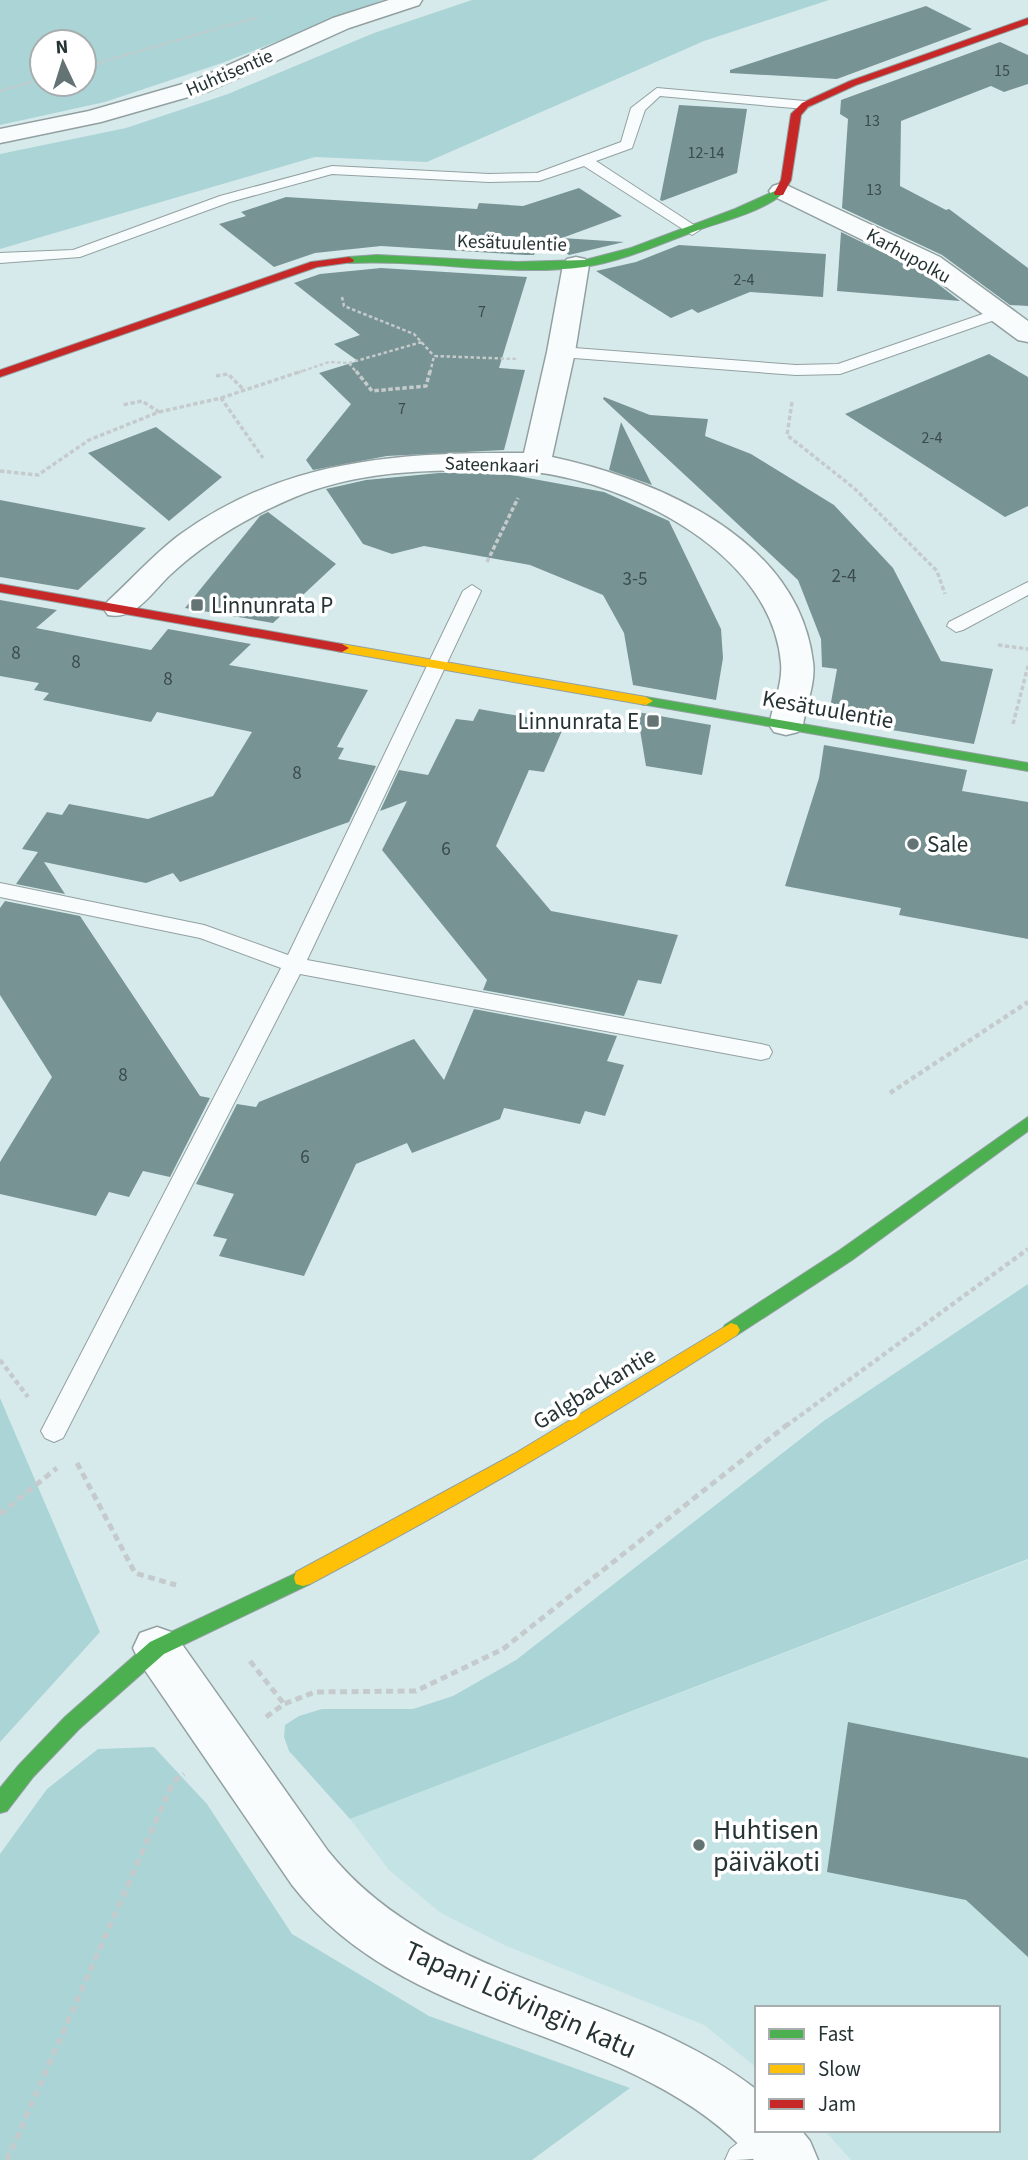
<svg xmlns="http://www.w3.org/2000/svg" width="1028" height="2160" font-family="'Source Sans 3',sans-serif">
<rect width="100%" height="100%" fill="#d7eaeb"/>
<!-- built -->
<path fill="#c3e3e5" d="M1028,1560V2160H851L824,2130H998V2008H757V2068L704,2025L504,1945L441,1913L389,1870L350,1819Z"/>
<!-- green -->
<path fill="#abd4d6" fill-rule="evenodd" d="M0,0H383L222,63L105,102L0,125ZM84,42V84H42V42Z
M472,0H829L704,41L427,162L315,157L0,249V154L126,128L228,94L374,33Z
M1028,1284V1559L350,1819L289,1751L284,1737L285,1725L299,1716L322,1709H413L453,1696L516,1660L825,1420Z
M0,1398L100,1632L0,1742Z
M154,1747L207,1804L292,1934L429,2016L630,2088L532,2160H0V1854L47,1789L98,1749Z"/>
<!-- building -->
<path fill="#789394" d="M926,6L972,29L837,79L730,73V70Z
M1000,42L1028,55V84L1004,92L991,86L901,121L900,186L946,210L949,209L1028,268V306L1010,305L942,255L842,208L848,119L840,114L841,100Z
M679,105L747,109L737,173L662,201L660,200Z
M579,188L622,216L562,238L624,242L569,255L540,236L534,255H526L381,246L315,253L274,267L219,224L246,216L241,212L286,197L477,209L479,203L523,206Z
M841,232L921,271L960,301L837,291Z
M679,245L826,254L823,297L750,292L698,313L692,309L671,318L596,271L636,262Z
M381,268L527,277L499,368L525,370L504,450L387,456L313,470L306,460L351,404L319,373L358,361L334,344L360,335L294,283L320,274Z
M989,354L1028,377V506L1005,517L845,414Z
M604,397L650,415L708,419L705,436L751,454L834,505L893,568L941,661L993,669L974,744L828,719L837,669L822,667L821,639L798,580L603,399Z
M621,422L652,485L609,470Z
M156,427L222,477L169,521L88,453Z
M439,473H501L604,492L669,521L721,629L723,658L716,700L633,685L624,633L603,595L530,565L424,546L392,554L363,544L326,489L366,480Z
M0,500L146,528L78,590L0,577Z
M268,512L336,564L273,623L185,608L260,516Z
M0,600L57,610L36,628L151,650L168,629L251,644L229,665L368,690L337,747L344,748L338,759L376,766L349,822L180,882L173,873L146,883L44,862L65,894L16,884L38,852L22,849L47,812L62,815L69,804L148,819L213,796L252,732L157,712L151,722L43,700L49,693L34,690L39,683L0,676Z
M479,709L565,724L544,772L529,770L496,846L551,911L678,935L661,984L638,980L624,1016L483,990L487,980L382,850L407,801L380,811L399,770L428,775L456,719L473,721Z
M637,712L711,725L702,775L646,766Z
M824,745L967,770L962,791L1028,802V939L899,915L901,908L785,886L819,778Z
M5,901L80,916L200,1096L210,1098L170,1177L143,1171L129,1197L109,1192L96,1216L0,1194V1162L52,1077L0,995V908Z
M474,1009L617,1036L607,1061L624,1065L605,1116L585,1111L580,1124L504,1108L500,1119L412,1153L407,1143L356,1164L304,1276L219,1256L227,1239L213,1236L234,1194L196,1184L237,1104L256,1107L259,1102L414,1039L444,1080Z
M848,1722L1028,1758V1957L966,1900L827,1872Z"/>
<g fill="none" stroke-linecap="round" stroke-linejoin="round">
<!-- lane casing -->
<g stroke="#92a0a1" stroke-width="2">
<path id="lane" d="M657,88L805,101L812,105L805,109L660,96L645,110L632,148L596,161L697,227L700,230L692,235L584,166L539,181L489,182L332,174L230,202L80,257L0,263V253L73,250L220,196L332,166L489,174L537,173L621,142L631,108Z
M1000,308L1006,310L1008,313L1006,316L840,374L796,375L561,357L553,352L561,347L796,365L838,364Z
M1028,582V595L963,630L956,632L947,626L949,622Z
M472,585L481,591L307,960L761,1044L769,1046L772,1052L769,1058L761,1060L300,974L63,1438L54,1442L45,1438L41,1431L281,968L200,938L0,897V883L204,925L288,955L463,591Z
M757,2128V2130H784L787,2137C775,2160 751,2160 725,2160L730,2149Z"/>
</g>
<!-- street casing -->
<g stroke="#92a0a1" stroke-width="3">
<path id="street" d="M389,0H422L419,5L349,28L209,91L101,122L0,143V129L89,111L193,81L333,18Z
M782,183L940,257L1028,321V342L1018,340L922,269L773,196L769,191L773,186Z
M576,257L585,259L589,265L575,352L552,457C658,480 798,538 813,662C816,682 806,705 803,725L798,732L786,735L774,732L769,725C773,705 783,683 781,663C772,554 632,484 535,472C520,470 503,471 488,471C423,469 356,472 295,497C250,516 206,541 170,575C152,592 135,621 108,615L103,608L108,601C131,580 153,555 178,536C283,459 399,452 524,453L547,352L563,265L567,259Z
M157,1627L174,1633L328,1851C436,1986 625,1987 757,2090V2130H801L810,2141L818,2160H754C632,2023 411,2038 292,1885L140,1663L133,1648L140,1633Z"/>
</g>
<!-- fast casing -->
<g stroke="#92a0a1" stroke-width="2">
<path id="fast" d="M775,191L784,193C763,211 727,220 701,229C663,243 624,261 584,267C509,277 426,259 349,263L344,260L349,257L377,255L517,262L585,260L631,248L735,209Z
M646,697L1028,763V771L641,704V698Z
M1028,1117V1131L852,1260L737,1335L731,1337L725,1335L722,1330L725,1325L840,1250Z
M303,1570L310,1572L312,1578L310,1584L164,1654L79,1729L33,1777L7,1811L0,1813V1788L19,1765L65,1717L150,1642Z"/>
</g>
<!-- slow casing -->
<g stroke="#92a0a1" stroke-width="2">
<path id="slow" d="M342,644L646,697L653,701L646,705L337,651L335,648Z
M731,1323L737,1325L740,1330L737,1335C598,1424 456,1507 310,1584L303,1586L296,1584L294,1578L296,1572L514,1454Z"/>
</g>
<!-- jam casing -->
<g stroke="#92a0a1" stroke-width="2">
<path id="jam" d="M1028,18V24L856,85L808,107L801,115L791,180L783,195H775L774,193L781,180L791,114L802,103L850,81Z
M349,257L354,260L353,262L317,267L0,377V370L311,262Z
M0,584L342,644L349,648L342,652L0,592Z"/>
</g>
<!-- path-far3 -->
<path stroke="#c5cbcc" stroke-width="2.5" stroke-dasharray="3.5 2.5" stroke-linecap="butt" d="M84,67L258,17
M0,91L42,79
M342,297L344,306L414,334L434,356
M349,363L422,342
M297,373L329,362L349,363L357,373
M430,373L434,356L516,359"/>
<!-- path-far2 -->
<path stroke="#c5cbcc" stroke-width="3.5" stroke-dasharray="4.5 2.5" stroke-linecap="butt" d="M356,371L372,391L426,386L430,371
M216,376L228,374L244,390
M221,398L302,371
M792,402L787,435L854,488L937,571L945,594
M159,412L221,398L263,458
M0,471L38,475L89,440L159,412L142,401L122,405
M487,562L518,498
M998,645L1028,649
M1013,724L1028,666"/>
<!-- path-far1 -->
<path stroke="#c5cbcc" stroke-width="4.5" stroke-dasharray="5 3.5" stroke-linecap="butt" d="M890,1093L1028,1002
M0,1360L28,1397
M786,1426L1028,1249"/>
<!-- path -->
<path stroke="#c5cbcc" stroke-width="5" stroke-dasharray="7 4.5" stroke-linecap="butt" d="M77,1463L135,1573L176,1585
M0,1514L57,1468
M250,1661L284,1704
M266,1717L284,1704L315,1692L416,1691L503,1649L788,1424
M7,2160L173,1782L184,1774"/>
<!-- lane -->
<use href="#lane" fill="#f9fcfc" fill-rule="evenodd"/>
<!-- street -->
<use href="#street" fill="#f9fcfc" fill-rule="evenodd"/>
<!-- fast -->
<use href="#fast" fill="#4caf50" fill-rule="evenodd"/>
<!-- slow -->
<use href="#slow" fill="#ffc107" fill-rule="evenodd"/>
<!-- jam -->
<use href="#jam" fill="#c62828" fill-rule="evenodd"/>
</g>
<!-- markers -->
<g fill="#647374" stroke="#fff" stroke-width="2.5">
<rect x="190" y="598" width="14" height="14" rx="3.5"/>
<rect x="646" y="714" width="14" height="14" rx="3.5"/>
<circle cx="913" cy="844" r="7"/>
<circle cx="699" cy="1845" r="7"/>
</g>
<g text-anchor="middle" stroke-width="7" stroke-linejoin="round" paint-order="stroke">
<!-- far-number labels -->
<g font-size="16" fill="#3a4b4c">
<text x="1002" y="76">15</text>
<text x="872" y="126">13</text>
<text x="706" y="158">12-14</text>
<text x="874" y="195">13</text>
<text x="744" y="285">2-4</text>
<text x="482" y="317">7</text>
<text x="402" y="414">7</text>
<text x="932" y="443">2-4</text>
</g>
<!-- far-street labels -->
<g font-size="19" fill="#263334" stroke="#fff">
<text transform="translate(229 72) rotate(-23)" y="7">Huhtisentie</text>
<text transform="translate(512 242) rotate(2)" y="7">Kesätuulentie</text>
<text transform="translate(909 255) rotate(29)" y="7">Karhupolku</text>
<text transform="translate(492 464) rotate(2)" y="7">Sateenkaari</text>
</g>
<!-- number labels -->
<g font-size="19" fill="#3a4b4c">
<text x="844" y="582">2-4</text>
<text x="635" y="585">3-5</text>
<text x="16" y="659">8</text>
<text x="76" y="668">8</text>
<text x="168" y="685">8</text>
<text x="297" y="779">8</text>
<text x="446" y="855">6</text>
<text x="123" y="1081">8</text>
<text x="305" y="1163">6</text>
</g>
<!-- poi labels -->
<g font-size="23" fill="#263334" stroke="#fff" text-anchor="start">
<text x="211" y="613">Linnunrata P</text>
<text x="639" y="729" text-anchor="end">Linnunrata E</text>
<text x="927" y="852">Sale</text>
</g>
<!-- street labels -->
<g font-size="23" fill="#263334" stroke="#fff">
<text transform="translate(828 709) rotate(10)" y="8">Kesätuulentie</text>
<text transform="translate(594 1388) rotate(-31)" y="8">Galgbackantie</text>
</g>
<!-- near-poi labels -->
<g font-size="28" fill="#263334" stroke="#fff" text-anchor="start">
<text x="713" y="1839">Huhtisen<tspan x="713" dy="32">päiväkoti</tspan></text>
</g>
<!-- near-street labels -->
<g font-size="28" fill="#263334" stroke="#fff">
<text transform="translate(521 1999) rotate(24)" y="10">Tapani Löfvingin katu</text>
</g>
</g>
<!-- legend -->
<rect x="755" y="2006" width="245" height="126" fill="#ffffff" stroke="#a8adae" stroke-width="2"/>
<rect x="769" y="2029" width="35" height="10" fill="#4caf50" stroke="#a8adae" stroke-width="2"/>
<text x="818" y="2041" font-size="21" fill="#263334">Fast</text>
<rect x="769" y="2064" width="35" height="10" fill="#ffc107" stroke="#a8adae" stroke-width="2"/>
<text x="818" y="2076" font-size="21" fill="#263334">Slow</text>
<rect x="769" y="2099" width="35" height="10" fill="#c62828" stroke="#a8adae" stroke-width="2"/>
<text x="818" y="2111" font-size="21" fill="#263334">Jam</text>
<!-- north arrow -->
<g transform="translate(63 63) rotate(356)"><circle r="33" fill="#ffffff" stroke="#a8adae" stroke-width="2"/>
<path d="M0-5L12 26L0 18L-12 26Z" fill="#647374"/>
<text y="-10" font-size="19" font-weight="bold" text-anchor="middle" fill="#263334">N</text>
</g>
</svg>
